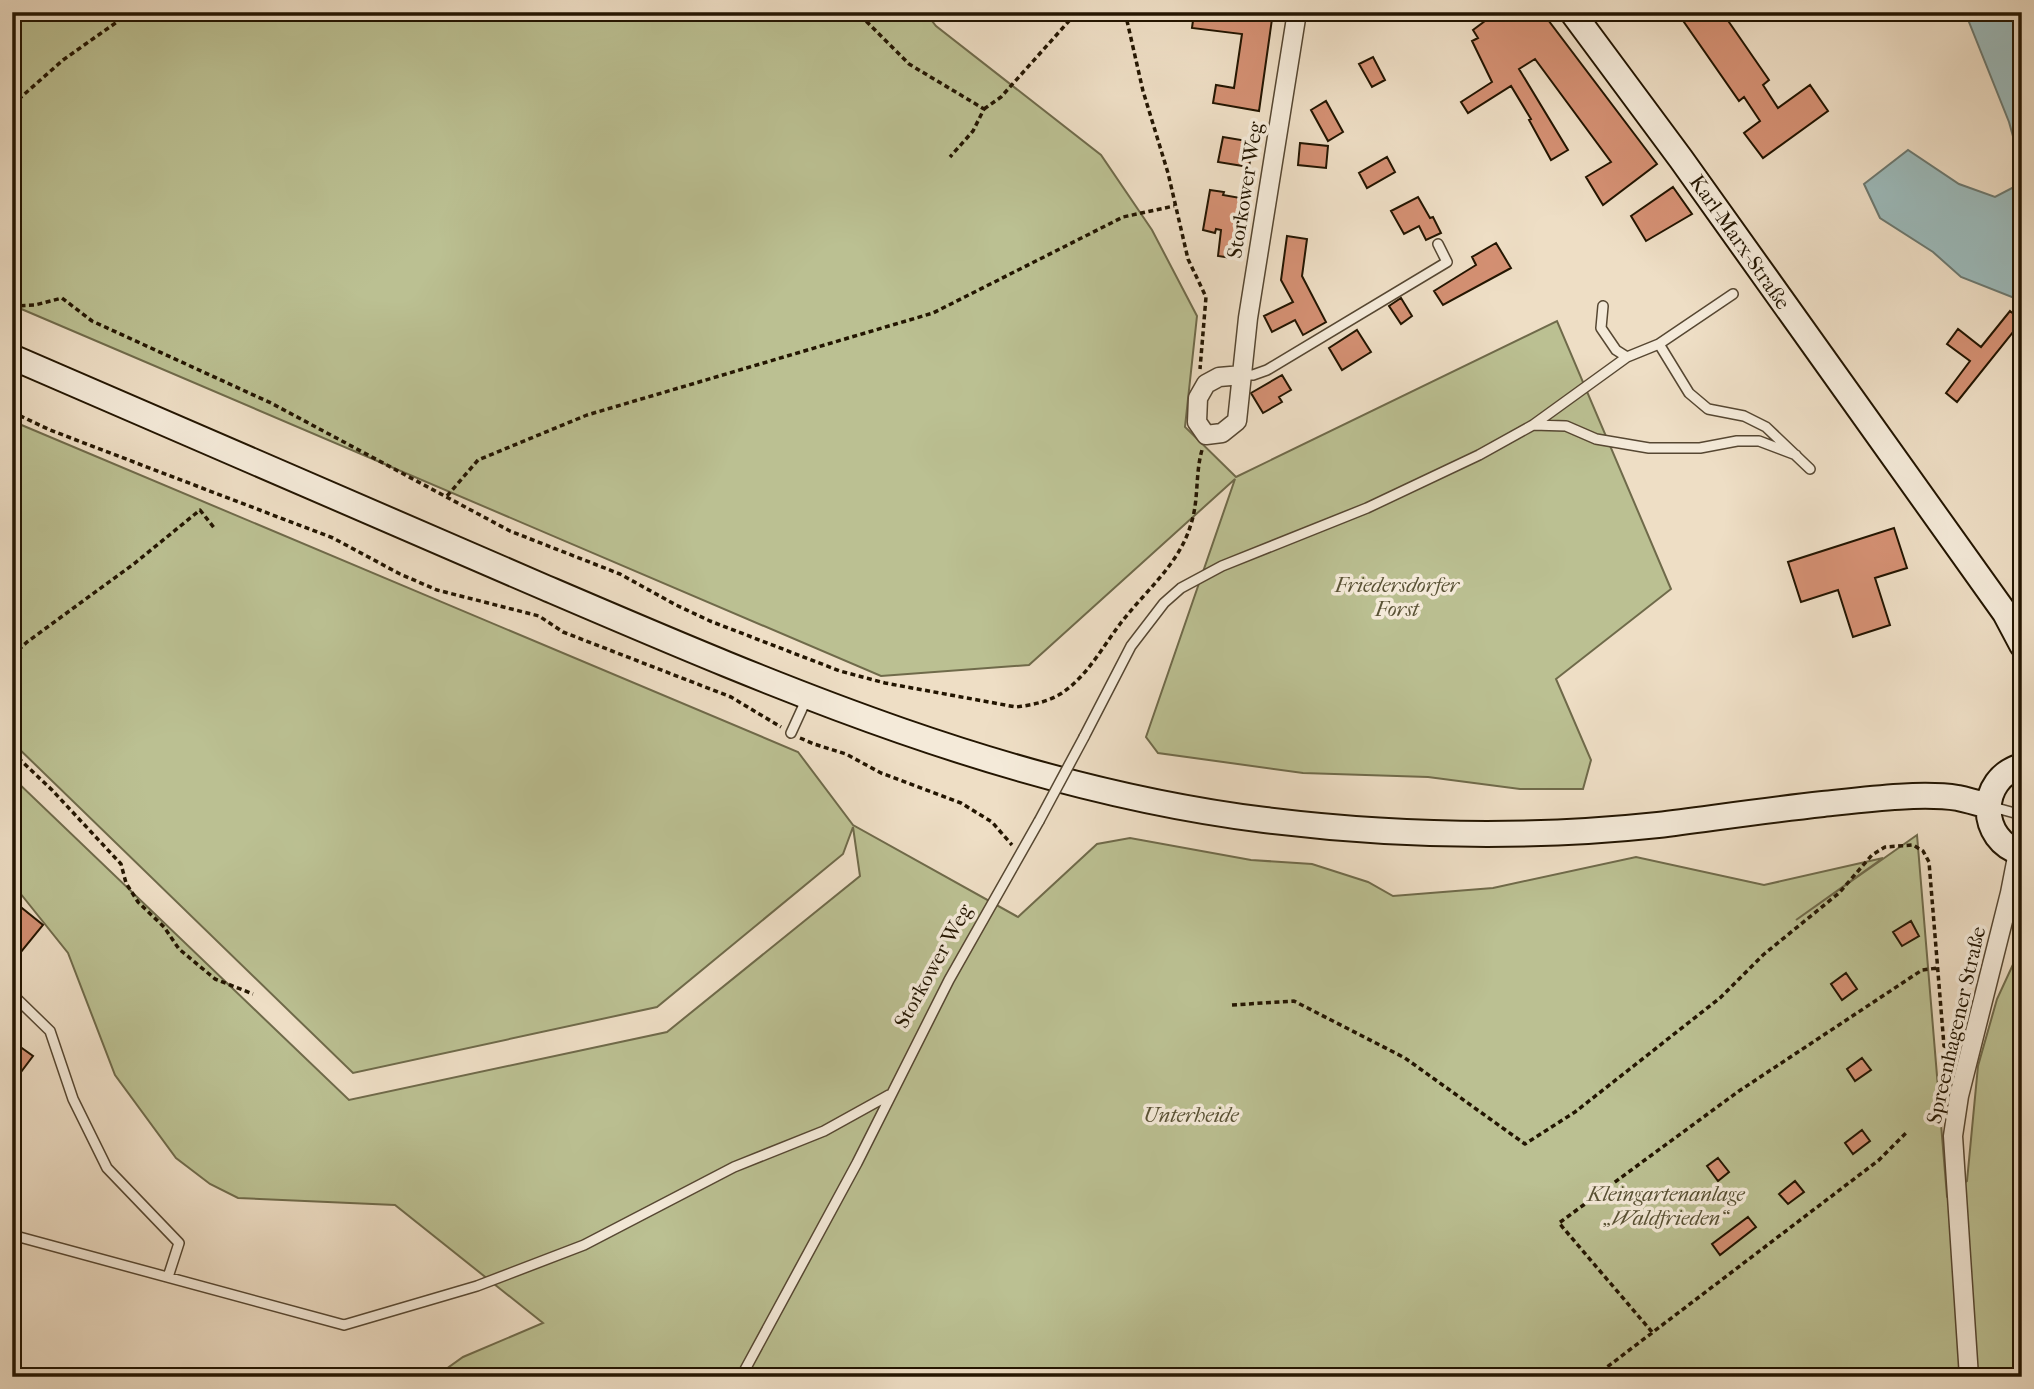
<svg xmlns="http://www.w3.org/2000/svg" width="2034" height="1389" font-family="'IM FELL French Canon',serif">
<rect width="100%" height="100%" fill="#eedec5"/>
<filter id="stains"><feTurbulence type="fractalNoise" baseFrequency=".00286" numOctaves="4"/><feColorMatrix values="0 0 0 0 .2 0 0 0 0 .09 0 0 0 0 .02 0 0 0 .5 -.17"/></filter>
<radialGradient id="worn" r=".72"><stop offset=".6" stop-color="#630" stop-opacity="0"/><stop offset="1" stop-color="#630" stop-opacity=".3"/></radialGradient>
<!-- green -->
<path fill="#bbc092" stroke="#6f6a4a" stroke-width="2" d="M12,12H925L936,26L1101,155L1152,230L1197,316L1185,427L1236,477L1557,321L1671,589L1556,679L1591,760L1583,789H1520L1428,777L1303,773L1158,753L1146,737L1235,479L1029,665L881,676L12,305Z
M12,421L798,752L853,825L1018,917L1097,844L1130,838L1251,860L1312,864L1368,882L1393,896L1493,888L1636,857L1764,885L1883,858L1796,920L1917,835L1947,1196L1967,1181L1978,1066L1997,999L2022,945V1377H435L463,1357L543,1323L395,1205L238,1198L210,1184L176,1158L115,1075L68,953L12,883V777L349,1100L667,1032L860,876L853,827L843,854L657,1007L353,1073L12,742Z"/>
<!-- water -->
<path fill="#9cbbbc" stroke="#6c7971" stroke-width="2" d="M1965,12H2022V301L1961,277L1933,252L1880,218L1864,184L1908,150L1959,184L1995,197L2016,186L2021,165L2009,122Z"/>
<!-- building -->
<path fill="#d49073" stroke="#231501" stroke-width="2" d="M1246,12H1273L1259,111L1213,103L1216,85L1234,88L1242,34L1192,28L1194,13L1245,20Z
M1497,12H1542L1657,164L1603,205L1586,177L1611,162L1535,59L1519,69L1568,150L1551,160L1529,120L1531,119L1511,86L1468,113L1461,102L1492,82L1472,41L1478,38L1473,30Z
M1677,12H1722L1769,80L1763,85L1778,108L1810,85L1828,111L1763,158L1744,133L1760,121L1744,97L1739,101Z
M1373,57L1385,80L1372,87L1359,64Z
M1326,101L1343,132L1328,141L1311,110Z
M1223,137L1253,142L1249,167L1218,162Z
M1300,143L1328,146L1326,168L1298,165Z
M1387,157L1395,172L1367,188L1359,173Z
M1673,187L1692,214L1646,241L1631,216Z
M1210,190L1224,192L1223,195L1246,199L1239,233L1234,232L1232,258L1218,256L1221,230L1216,229L1215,233L1203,230Z
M1418,197L1430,218L1433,217L1441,233L1426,240L1419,226L1404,234L1391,211Z
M1287,236L1307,239L1302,276L1326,322L1303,335L1295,320L1272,332L1264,316L1293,302L1281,280Z
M1496,243L1511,268L1443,305L1434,291L1476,265L1472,257Z
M1401,298L1412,316L1401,324L1389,306Z
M2010,311L2022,321L1957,402L1946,393L1970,361L1947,344L1958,329L1981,347Z
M1357,330L1371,352L1342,370L1329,348Z
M1282,375L1291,390L1279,397L1282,402L1263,413L1251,393Z
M1894,528L1907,568L1875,578L1890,625L1853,637L1838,590L1801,602L1788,562Z
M12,900L43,925L12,963Z
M1911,921L1919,936L1902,946L1893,932Z
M1846,973L1857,989L1842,1000L1831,984Z
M12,1041L33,1056L12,1084Z
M1862,1058L1871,1070L1855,1081L1847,1069Z
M1862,1130L1870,1141L1853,1154L1845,1143Z
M1718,1158L1729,1172L1718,1181L1707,1166Z
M1795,1181L1804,1192L1788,1204L1779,1194Z
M1748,1217L1756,1227L1720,1255L1712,1244Z"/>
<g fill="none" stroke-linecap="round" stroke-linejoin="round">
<!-- lane casing -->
<g stroke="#564732" stroke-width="12">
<path id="lane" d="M1603,306L1601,328L1616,350L1627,357
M1659,344L1689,393L1708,409L1744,416L1766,427L1810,469
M1242,375H1253L1267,370L1447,262L1438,244
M1533,425L1566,426L1596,439L1649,448H1700L1737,441H1759L1796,455
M791,733L807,698
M1084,737L1131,646L1164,603L1181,588L1222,566L1367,508L1479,455L1533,425L1627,357L1659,344L1733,294
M1989,806L2022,815
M12,994L50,1031L73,1099L107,1168L179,1243L168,1277
M12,1235L344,1325L477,1286L584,1245L734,1167L824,1131L889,1095
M741,1377L857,1163L949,980L1039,821"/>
</g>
<!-- street casing -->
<g stroke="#564732" stroke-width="21">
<path id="street" d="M1242,375L1219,377L1206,384L1198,398L1197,422L1206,435L1222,433L1237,421L1248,318L1297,12
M1969,1377L1953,1136L1959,1096L2010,893L2018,852"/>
</g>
<!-- secondary casing -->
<g stroke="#231501" stroke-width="28">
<path id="secondary" d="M1572,12L1681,159L2005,613L2022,645
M12,357C190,434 368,511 546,588C777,687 1013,789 1265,820C1395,836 1527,839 1658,825C1713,818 1768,810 1823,804C1861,800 1920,792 1958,798C1968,800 1978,803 1988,806
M2022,766C1977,778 1978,841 2022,853"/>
</g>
<!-- path -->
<path stroke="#231501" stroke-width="3.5" stroke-dasharray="5 3.5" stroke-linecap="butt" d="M852,12L866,21L909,64L984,109L973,131L950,157
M1125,12L1143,91L1168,173L1188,259L1206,297L1200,369
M12,105L63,60L131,12
M984,109L1001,97L1077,12
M12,306L35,305L62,298L92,321L271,403L510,531L620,574L676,605L710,621L840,671L885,683L1016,707C1032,705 1048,702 1062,693C1087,676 1102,648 1120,624C1145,591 1179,565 1191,524C1199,500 1195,474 1202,450
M12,412L50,430L333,538L400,574L437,590L539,616L563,632L731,697L781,727
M447,496L478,460L587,415L933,313L1123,217L1174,206
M12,656L27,642L135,563L200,510L215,529
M800,738L814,744L846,754L881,773L961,803L992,822L1012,845
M12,752L52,790L121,864L126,883L138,902L164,927L179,949L215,979L253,994
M1232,1005L1294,1001L1405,1058L1525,1144L1575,1112L1720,998L1763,955L1839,893L1872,855L1885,847L1913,845L1923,851L1929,862L1944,1046L1952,1050
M1652,1332L1559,1223L1739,1091L1922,970L1938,968
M1594,1377L1879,1160L1906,1133"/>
<!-- lane -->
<use href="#lane" stroke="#f4ead9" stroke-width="9"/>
<!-- street -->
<use href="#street" stroke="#f4ead9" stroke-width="18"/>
<!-- secondary -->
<use href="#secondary" stroke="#f4ead9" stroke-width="24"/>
<!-- lane-bridge casing -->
<g stroke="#564732" stroke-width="12" stroke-linecap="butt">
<path id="lane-bridge" d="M1039,821L1084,737"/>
</g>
<!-- lane-bridge -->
<use href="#lane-bridge" stroke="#f4ead9" stroke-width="9"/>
</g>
<g text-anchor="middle" stroke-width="7" stroke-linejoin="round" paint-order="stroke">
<!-- street labels -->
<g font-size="21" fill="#231501" stroke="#f4ead9">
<text transform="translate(1245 190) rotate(-81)" y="7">Storkower Weg</text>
<text transform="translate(1740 242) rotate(55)" y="7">Karl-Marx-Straße</text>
<text transform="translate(933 966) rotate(-61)" y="7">Storkower Weg</text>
<text transform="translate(1956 1025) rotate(-77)" y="7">Spreenhagener Straße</text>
</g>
<!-- park labels -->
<g font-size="21" font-style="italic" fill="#585134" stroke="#f4ead9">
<text x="1397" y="592">Friedersdorfer<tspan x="1397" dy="24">Forst</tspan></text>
<text x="1191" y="1122">Unterheide</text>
<text x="1666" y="1201">Kleingartenanlage<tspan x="1666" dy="24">„Waldfrieden“</tspan></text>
</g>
</g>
<!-- margin -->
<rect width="2034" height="1389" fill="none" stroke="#eedec5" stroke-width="42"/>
<rect x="14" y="14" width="2006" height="1361" fill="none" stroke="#231501" stroke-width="3.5"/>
<rect x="21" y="21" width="1992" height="1347" fill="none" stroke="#231501" stroke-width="2"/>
<rect width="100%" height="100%" filter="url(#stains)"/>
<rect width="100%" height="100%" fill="url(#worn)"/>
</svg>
